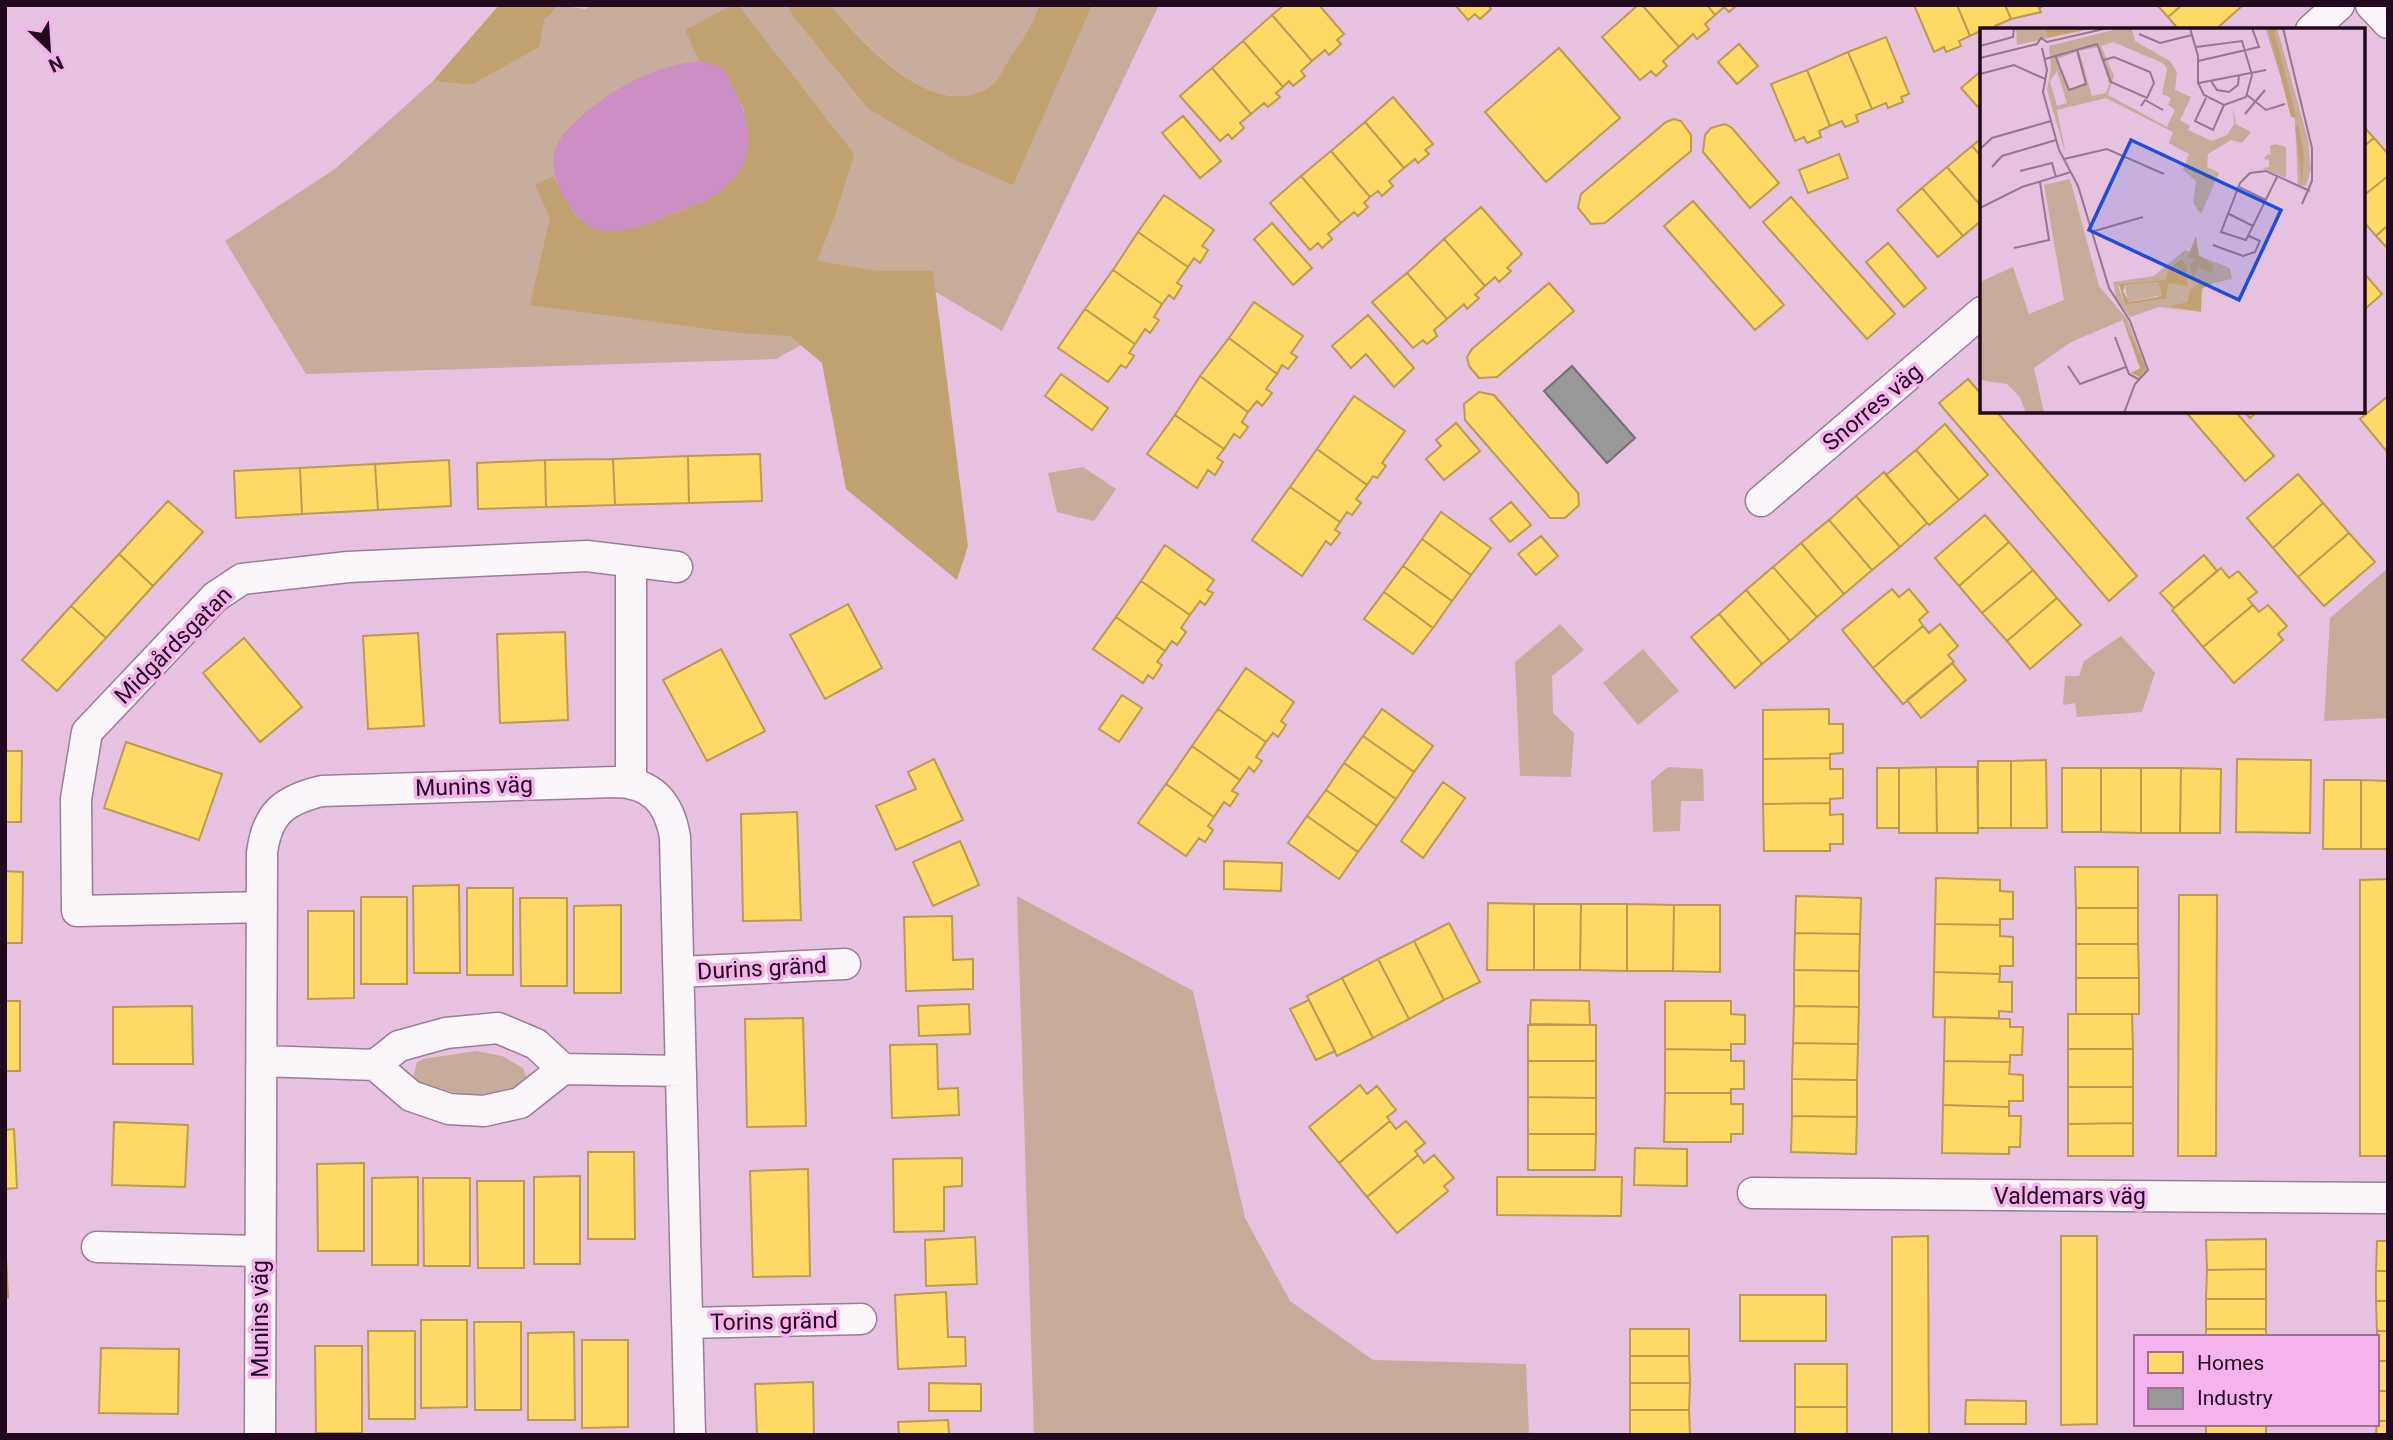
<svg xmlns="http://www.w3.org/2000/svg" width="2393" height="1440" font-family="Roboto,sans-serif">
<rect width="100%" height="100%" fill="#e6c1e0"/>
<!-- green -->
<path fill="#c6ac9a" d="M559,5L585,9L593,5H787L794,18L868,109L953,159L1058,78L1092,5H1159L1002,331L929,288L856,314L776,359L306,374L225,241L335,169L433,81L471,85Z
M831,5H1039C1033,25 1022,40 1011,56C1005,65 998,81 989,87C934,123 864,44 831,5Z
M1083,467L1116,489L1094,521L1057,512L1048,473Z
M2388,568V718L2324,721L2330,618Z
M1560,624L1584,650L1552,676L1553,713L1574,733L1571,777L1520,776L1515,662Z
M2121,636L2155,673L2142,712L2077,717L2075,703L2063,705L2065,676H2079L2084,661Z
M1643,649L1679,691L1638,725L1603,683Z
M1668,767L1703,769L1704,801H1681L1680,831L1653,832L1651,781Z
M1017,896L1193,991L1245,1218L1290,1301L1373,1360L1526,1364L1529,1435H1034Z
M476,1051L502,1056L523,1068L527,1079C502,1106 450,1092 419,1085L413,1078L417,1062L423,1059Z"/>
<!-- forest -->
<path fill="#c2a171" d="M499,5H559L544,20L539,47L471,85L433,81Z
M732,5H738L854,154L836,213L817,261L878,271H933L968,546L957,580L846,489L822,363L790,336L739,333L530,305L550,218L535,185L553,176L575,215L593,229L649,224L711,198L745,111L722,68L699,61L685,30Z
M787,5H831C863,44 934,123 989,87C998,81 1005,65 1011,56C1022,40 1033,25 1039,5H1092L1013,185L953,159L868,109L794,18Z"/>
<!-- water -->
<path fill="#cd8ec4" d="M699,61L722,67C749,113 768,162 712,197C700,204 685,208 673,213C650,224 621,236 596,229C585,227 575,214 569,205C550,177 545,149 573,124C609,90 649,67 699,61Z"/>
<!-- homes -->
<path fill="#ffd966" stroke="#bc9b50" stroke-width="2" d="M1284,5H1319L1344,34L1337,40L1341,44L1329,55L1325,50L1312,61L1272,15Z
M1455,5H1488L1491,9L1480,19L1475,14L1468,20Z
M1638,5H1642L1679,47L1663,61L1667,66L1656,76L1651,71L1640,80L1602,37Z
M1642,5H1707L1715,15L1705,24L1709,29L1697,39L1693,34L1679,47Z
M1707,5H1737L1729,12L1724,7L1715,15Z
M1914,5H1957L1970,36L1959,41L1961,46L1946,52L1944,47L1934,52Z
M1957,5H2005L2011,19L1995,26L1997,30H1982L1970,36Z
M2005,5H2045L2039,8L2041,12L2011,19Z
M2157,5H2182L2168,17Z
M2182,5H2242V6L2215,30H2179L2168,17Z
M1272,15L1312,61L1301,71L1305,76L1293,86L1289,81L1283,87L1243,41Z
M1886,37L1909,94L1901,97L1903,102L1888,108L1886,103L1872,109L1848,52Z
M1243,41L1283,87L1276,93L1280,97L1268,107L1264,103L1251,114L1212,68Z
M1739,44L1758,66L1737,84L1718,62Z
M1559,48L1620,118L1546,182L1485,112Z
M1848,52L1872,109L1856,115L1858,122L1845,127L1842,121L1830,126L1807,70Z
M1212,68L1251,114L1240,123L1244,128L1232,139L1228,134L1220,141L1180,96Z
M1807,70L1830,126L1819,131L1821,137L1807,143L1804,137L1795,141L1771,84Z
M1981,71L1982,103L1978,107L1961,88Z
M1393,97L1433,144L1425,150L1429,154L1418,163L1415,159L1404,168L1365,122Z
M1183,116L1221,161L1200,178L1162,133Z
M1674,119L1681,121L1691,135V151L1605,223L1591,224L1578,208L1581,194L1666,122Z
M1365,122L1404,168L1389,181L1393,186L1382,196L1378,191L1370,197L1331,151Z
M1725,124L1732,128L1779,183L1750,208L1703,152L1705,135L1711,128Z
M2363,126L2374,138L2363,147Z
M1982,138V157L1972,146Z
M2374,138L2388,154V176L2363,196V147Z
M1972,146L1982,157V207L1947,167Z
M1331,151L1370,197L1364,203L1368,207L1358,216L1354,212L1341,223L1301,176Z
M1839,154L1848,178L1808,193L1799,170Z
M1947,167L1982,207V220L1963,236L1922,188Z
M1301,176L1341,223L1328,234L1332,239L1322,248L1318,243L1310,250L1270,203Z
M2388,176V225L2376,236L2363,221V196Z
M1922,188L1963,236L1938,257L1897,210Z
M1164,195L1214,230L1202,246L1208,250L1200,263L1194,258L1188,267L1138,232Z
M1791,197L1895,314L1867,339L1763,222Z
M1693,201L1784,305L1755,330L1664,226Z
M1481,207L1522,254L1507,268L1511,271L1499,282L1495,277L1485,286L1444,239Z
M1272,223L1312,268L1293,285L1254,239Z
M2388,225V249L2376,236Z
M1138,232L1188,267L1177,283L1182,286L1174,299L1169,295L1162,304L1113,270Z
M1444,239L1485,286L1475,295L1479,298L1467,309L1464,304L1447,319L1407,273Z
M1888,243L1926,288L1904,307L1866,262Z
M1113,270L1162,304L1154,317L1159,320L1150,333L1145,329L1135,344L1085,309Z
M2363,272L2382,294L2366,308L2363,304Z
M1407,273L1447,319L1434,330L1437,336L1427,344L1423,340L1413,348L1372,302Z
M1549,283L1574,311L1497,377L1479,378L1469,366L1467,357L1472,349Z
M1254,302L1303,336L1291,353L1297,357L1288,369L1282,365L1277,374L1229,338Z
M1085,309L1135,344L1129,353L1134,356L1126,368L1121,365L1108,382L1058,348Z
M1368,315L1414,368L1394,387L1366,354L1351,368L1332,346Z
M1229,338L1277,374L1266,389L1272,393L1262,406L1257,401L1248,412L1200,376Z
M1061,374L1108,408L1092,430L1045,396Z
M1200,376L1248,412L1242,422L1248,427L1240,438L1234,434L1224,449L1175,415Z
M1968,379L1982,395V411H1996L2137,576L2109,601L1939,403Z
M1479,392L1494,395L1578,493L1579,505L1565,518H1550L1465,420L1464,404Z
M1354,396L1405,431L1382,463L1386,466L1377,478L1373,476L1367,485L1317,449Z
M2388,396V453L2360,419Z
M2185,411H2235L2274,456L2245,481Z
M2244,411H2258L2250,418Z
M1175,415L1224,449L1217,458L1223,462L1215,475L1208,470L1197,488L1147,454Z
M1456,423L1480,451L1444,480L1426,459L1441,446L1436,440Z
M1945,424L1988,475L1959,500L1916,450Z
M1317,449L1367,485L1356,499L1361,503L1352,515L1347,512L1340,522L1290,487Z
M1916,450L1959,500L1929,525L1886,475Z
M760,454L762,501L689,503L688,456Z
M688,456L689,503L615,505L613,459Z
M613,459L615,505L546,507L545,460Z
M449,460L451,506L378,510L375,464Z
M545,460L546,507L478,509L477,463Z
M375,464L378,510L302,514L300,468Z
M300,468L302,514L236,518L234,471Z
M1884,472L1927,523L1900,547L1856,496Z
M2298,474L2323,503L2273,548L2247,518Z
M1290,487L1340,522L1335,530L1340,533L1331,545L1326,541L1302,576L1252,540Z
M1856,496L1900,547L1872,570L1829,520Z
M168,501L203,532L153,586L119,554Z
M1511,502L1531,525L1510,542L1490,519Z
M2323,503L2349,533L2298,577L2273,548Z
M1441,512L1491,548L1471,575L1422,539Z
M1985,515L2009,542L1959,586L1935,558Z
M1829,520L1872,570L1844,594L1801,543Z
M2349,533L2375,562L2324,606L2298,577Z
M1541,536L1558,556L1536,575L1518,554Z
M1422,539L1471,575L1452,601L1403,566Z
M2009,542L2033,570L1982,613L1959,586Z
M1801,543L1844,594L1817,617L1773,567Z
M1165,545L1214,580L1207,590L1213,593L1205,605L1200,601L1190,615L1141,581Z
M119,554L153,586L106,638L71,606Z
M2204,555L2217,571L2174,608L2160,593Z
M1403,566L1452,601L1433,628L1384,592Z
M1773,567L1817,617L1790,641L1746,590Z
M2221,568L2229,578L2238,571L2257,592L2248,599L2253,605L2203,647L2172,610Z
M2033,570L2057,598L2007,641L1982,613Z
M1141,581L1190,615L1181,628L1186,632L1177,645L1172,641L1165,651L1116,617Z
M1892,589L1899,597L1909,589L1928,612L1919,620L1923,626L1873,668L1842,630Z
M1746,590L1790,641L1762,664L1719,614Z
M1384,592L1433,628L1413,654L1364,619Z
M2057,598L2081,625L2030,669L2007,641Z
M848,604L882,668L825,699L790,635Z
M2253,605L2259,612L2268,605L2287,626L2278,634L2283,640L2234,683L2203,647Z
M71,606L106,638L57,691L22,660Z
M1719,614L1762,664L1735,688L1691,637Z
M1116,617L1165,651L1157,662L1162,665L1153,679L1148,675L1143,683L1093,649Z
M1940,624L1958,646L1948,655L1954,662L1903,704L1873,668L1923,626L1929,633Z
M565,632L568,720L500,723L497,634Z
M418,633L424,726L368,729L363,636Z
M244,638L302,707L260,742L203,673Z
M721,649L765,731L707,761L663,680Z
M1952,663L1966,680L1921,718L1907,700Z
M1246,668L1294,702L1281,721L1286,725L1278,737L1273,733L1266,742L1218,709Z
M1122,695L1142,708L1119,742L1099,729Z
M1218,709L1266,742L1256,757L1262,761L1254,772L1249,767L1240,780L1192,746Z
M1382,709L1433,746L1414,772L1363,736Z
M1829,709V724H1843V753L1830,754V758L1763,759V710Z
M1363,736L1414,772L1396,799L1344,763Z
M126,742L222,774L199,840L104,808Z
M1192,746L1240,780L1232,791L1238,794L1230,806L1224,802L1214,817L1166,784Z
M5,751H22L21,822H5Z
M1830,758V769H1843V798L1830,799V803L1763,804V759Z
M934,759L963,820L896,850L876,806L916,789L908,772Z
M2237,759L2311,760L2310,833L2236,832Z
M2046,760L2047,828H2011V761Z
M1978,761H2011V828H1978Z
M1344,763L1396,799L1377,826L1326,790Z
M1936,767H1977L1978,833H1937Z
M1936,767L1937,833H1899V768Z
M1877,768H1899V828H1877Z
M2062,768H2101V832H2062Z
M2101,768H2141V833L2101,832Z
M2141,768H2181L2180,833H2141Z
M2181,768L2221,769L2220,833H2180Z
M2324,780H2361V849H2323Z
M2361,780L2388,781V849H2361Z
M1443,782L1465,798L1423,858L1401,841Z
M1166,784L1214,817L1208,826L1213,830L1205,842L1199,838L1186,856L1138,823Z
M1326,790L1377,826L1358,852L1307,816Z
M1830,803V815L1843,814V844H1830V851H1764L1763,804Z
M797,812L801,920L743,921L741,814Z
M1307,816L1358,852L1339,879L1288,843Z
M960,841L979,885L933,906L913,862Z
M1224,861L1282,863L1281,891L1224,889Z
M2075,867H2138V908H2076Z
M5,871L23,872L22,943H5Z
M1936,878L2000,880V891L2013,892V919H2000V925L1935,924Z
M2388,879V1156H2360V880Z
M459,885L460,973H414L413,886Z
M467,888H513V975H467Z
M2179,895H2217L2216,1156H2178Z
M1796,896L1861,898L1860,934L1795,933Z
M361,897H407V984H361Z
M520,898H567V986H521Z
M1488,903L1534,904V970H1487Z
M1534,904H1581L1580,970H1534Z
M1581,904H1627V971L1580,970Z
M1627,904L1674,905L1673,971H1627Z
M621,905V993H574V906Z
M1674,905H1720V972L1673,971Z
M2076,908H2138V944H2076Z
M308,911H354V998L308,999Z
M952,916L953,960L973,959V989L906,991L904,917Z
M1449,923L1480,982L1444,1000L1414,941Z
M1935,924L2000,925V936L2013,937V966H2000V974L1934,972Z
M1795,933L1860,934L1859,971L1794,970Z
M1414,941L1444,1000L1409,1019L1378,959Z
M2076,944H2138L2139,978H2076Z
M1378,959L1409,1019L1373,1038L1342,978Z
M1794,970L1859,971V1007L1794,1006Z
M1934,972L2000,974L1999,982H2012V1012L1999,1011V1018L1933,1017Z
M1342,978L1373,1038L1337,1056L1307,996Z
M2076,978H2139V1014H2076Z
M1309,1000L1335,1051L1316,1060L1290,1009Z
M1531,1000L1589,1001L1590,1025L1530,1024Z
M5,1001H20V1071H5Z
M1665,1001H1731V1014L1745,1015V1044H1731V1050L1665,1049Z
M969,1004L970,1034L919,1036L918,1006Z
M192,1006L193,1064H113V1007Z
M1794,1006L1859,1007L1858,1044L1793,1043Z
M2068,1014H2132L2133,1049H2068Z
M1945,1017L2010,1019V1027H2023L2022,1055H2010V1062L1944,1061Z
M803,1018L806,1126L747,1127L745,1019Z
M1528,1025H1596V1061H1528Z
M1793,1043L1858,1044L1857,1080L1792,1079Z
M937,1044L938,1089L958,1088L959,1115L892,1118L890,1045Z
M1665,1049L1731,1050V1061H1744V1089H1731V1093H1665Z
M2068,1049H2133V1087H2068Z
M1528,1061H1596V1098L1528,1097Z
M1944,1061L2010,1062L2009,1074L2023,1075V1101H2009V1107L1943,1105Z
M1792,1079L1857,1080V1117L1792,1116Z
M1360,1085L1367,1094L1377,1086L1396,1110L1387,1117L1390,1121L1339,1163L1309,1127Z
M2068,1087H2133V1123L2068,1124Z
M1665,1093H1731V1104H1743V1134H1731V1142H1664Z
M1528,1097L1596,1098V1134H1528Z
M1943,1105L2009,1107V1116H2021L2020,1147H2009V1154L1942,1153Z
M1792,1116L1857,1117L1856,1154L1791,1152Z
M1390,1121L1396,1129L1406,1121L1425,1143L1415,1151L1418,1155L1367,1197L1339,1163Z
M114,1122L188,1125L185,1187L112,1185Z
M2133,1123V1156H2068V1124Z
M14,1129L17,1188L5,1189V1130Z
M1528,1134H1596L1595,1170H1528Z
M1635,1148L1687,1149V1186L1634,1185Z
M588,1152H634L635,1239H588Z
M1418,1155L1424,1163L1434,1155L1454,1178L1444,1186L1448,1191L1397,1233L1367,1197Z
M962,1158V1186L944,1187V1231L894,1232L893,1159Z
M364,1163V1251H318L317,1164Z
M808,1169L810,1276L753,1277L750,1171Z
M580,1176V1264H534V1177Z
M418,1177V1265H372V1178Z
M1497,1177H1622L1621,1216L1497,1215Z
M423,1178H470V1266H424Z
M477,1181H524V1268H478Z
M1928,1236L1929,1435H1892V1237Z
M2061,1236H2097V1424L2061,1425Z
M5,1237L8,1297H5Z
M975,1237L977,1284L926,1286L925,1240Z
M2266,1239V1269L2207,1270L2206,1240Z
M2377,1241H2388V1271H2376Z
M2266,1269V1299H2206L2207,1270Z
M2376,1271H2388V1301H2376Z
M946,1292L948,1337H965L966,1366L898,1369L895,1295Z
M1740,1295H1826V1341H1740Z
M2206,1299H2266V1329H2206Z
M2376,1301H2388V1331H2377Z
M421,1320H467V1407L421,1408Z
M474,1322H521V1410H475Z
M1630,1329H1689V1356H1630Z
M2206,1329H2266V1337H2206Z
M368,1331H415V1419H369Z
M2377,1331H2388V1361H2377Z
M574,1332L575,1420H528V1333Z
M582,1340H628V1427L582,1428Z
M315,1346H362V1433H316Z
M101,1348L179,1349L178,1414L99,1413Z
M1630,1356H1689L1690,1383H1630Z
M2377,1361H2388V1391H2377Z
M1795,1364H1847V1407H1795Z
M813,1382L814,1435H757L755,1384Z
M929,1383L981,1384V1411H929Z
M1630,1383H1690L1689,1410H1630Z
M2377,1391H2388V1421H2377Z
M1966,1400L2026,1401V1424H1965Z
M1795,1407H1847V1435H1795Z
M1630,1410H1689L1690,1435H1630Z
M948,1420L949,1435H899L898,1422Z
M2377,1421H2388V1435H2376Z
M2206,1424H2266V1435H2206Z"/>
<!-- industry -->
<path fill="#999" stroke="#756e74" stroke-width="2" d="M1572,366L1635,438L1607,463L1544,391Z"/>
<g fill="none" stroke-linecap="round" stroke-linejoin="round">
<!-- minor casing -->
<g stroke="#997e95" stroke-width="33">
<path id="minor" d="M2371,5L2388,23
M2311,30L2339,5
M1761,501L1982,312
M631,562V783
M262,907L77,911L76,799L87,732L215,597L242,579L348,567L587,556L677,567
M679,972L845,964
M262,1061L375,1065L399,1046L446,1033L498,1028L536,1044L563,1069L681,1071
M375,1065L411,1096L449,1109L484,1111L520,1103L563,1069
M1753,1193L2388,1198
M97,1247L260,1251
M687,1323L861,1319
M260,1435L262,853C267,813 284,800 322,791L616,782C652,783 669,802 675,837L690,1435"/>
</g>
<!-- minor -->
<use href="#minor" stroke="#fbf6fa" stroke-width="30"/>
</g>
<g text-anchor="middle" stroke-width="7" stroke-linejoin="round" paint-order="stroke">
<!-- street labels -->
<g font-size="23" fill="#21091e" stroke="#f5b2eb">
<text transform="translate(1872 407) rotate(-40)" y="8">Snorres väg</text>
<text transform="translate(173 645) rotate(-45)" y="8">Midgårdsgatan</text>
<text transform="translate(474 786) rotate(-2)" y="8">Munins väg</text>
<text transform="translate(762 968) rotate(-3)" y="8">Durins gränd</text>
<text x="2070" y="1204">Valdemars väg</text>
<text transform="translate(260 1319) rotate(-90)" y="8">Munins väg</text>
<text transform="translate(774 1321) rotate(-1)" y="8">Torins gränd</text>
</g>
</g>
<!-- overview -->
<g transform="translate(1980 28)">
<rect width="385" height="385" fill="#e6c1e0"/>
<path d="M36,0H113L37,17ZM141,0H157L152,2L155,13L190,33L197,44L195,62L211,69L200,92L210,98L208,102L232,113L247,107L254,96L253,79L256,96L271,104L262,115L251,112L228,126L227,139L239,145L221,186L213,175L216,153L203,142L209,126L189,115L193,104L126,70L77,82L86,127L67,62L71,41L69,18ZM133,14L183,35L187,41L182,66L191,70L188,77L195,82L187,99L128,67L134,48L121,18ZM118,19L129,56L126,65L112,68L99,23ZM96,24L105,55L88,62L77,31ZM77,43L87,75L77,78L70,53ZM285,0H297L328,112L331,141L326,158L318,157L315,93ZM295,116L306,119V150L282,140L289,139V132L283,131L289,125L291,128L290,118ZM90,151L119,258L147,291L167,342L160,350L157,349L164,345L143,292L91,314L54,340L64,385H46L40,369L27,356L0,352V254L33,239L49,286L84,272L64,157ZM205,222L250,240L252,251L219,258L210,262L207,274L192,278L221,284L179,279L150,289L136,270L133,254L174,248ZM200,231L207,240L208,259L189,255L186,271L145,277L138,258L187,253L188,241ZM178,254L182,267L148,274L145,257Z" fill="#c6ac9a" fill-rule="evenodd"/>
<path d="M65,0H116L68,9ZM288,0L294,2L316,89H311ZM318,97L324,126L322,155L315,98ZM216,208L219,228L234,238L231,245L218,239L213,250L210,238L215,232L208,228ZM201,231L207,240L208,259L189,255L186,271L145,277L139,256L186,252L188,241ZM178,254L182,267L177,269L149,274L143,263L145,257ZM234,254L222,261L221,284L190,278L207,274L210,262L220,255ZM143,292L166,340L160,349L151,345L160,340Z" fill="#c2a171" fill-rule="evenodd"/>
<path fill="none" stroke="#977792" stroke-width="2" d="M210,0L218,28V55L224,67L244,77L266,69L272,47L262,13L216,19M303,0L332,120V153L322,176M159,6L180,15L212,7M0,18L33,9L34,0M62,20L67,42L63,64L79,122L98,158L129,260L150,293L168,342L155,356L144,385M75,27L89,62L106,56L97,21M0,30L57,16L61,10L67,14L128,0M65,31L117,16L131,54L167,70L174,55L170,44L134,29L124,32M218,33L279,19L272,0M0,46L34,37L65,51M231,53L237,62L249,64L258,57L259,47M219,55L286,42M267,67L286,82L305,76M226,70L215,93L233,102L244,77M161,78L165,72L183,82M265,86L285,62M0,121L12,110L71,93M84,131L127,121L184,146M12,139L22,128L76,112M40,143L72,135L76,149M297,149L266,212L241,204L260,155L270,145L286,143L330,163M259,159L286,172M0,180L42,159L91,144M247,185L273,198M111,204L163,189M233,217L263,228L275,224L280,213L269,208M34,220L69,212L60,154M135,309L149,346L160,352M88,338L100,356L146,339"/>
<path fill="#1d4ed8" fill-opacity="0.15" stroke="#1d4ed8" stroke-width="3.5" d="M151,112L301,182L259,272L109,202Z"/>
<rect width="385" height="385" fill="none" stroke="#21091e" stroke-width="3.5"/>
</g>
<!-- border -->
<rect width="2393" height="1440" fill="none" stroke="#21091e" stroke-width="14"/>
<!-- legend -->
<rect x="2134" y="1335" width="245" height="91" fill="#f5b2eb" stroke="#a06e99" stroke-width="2"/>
<rect x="2148" y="1352" width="35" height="21" fill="#ffd966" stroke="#a06e99" stroke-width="2"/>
<text x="2197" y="1370" font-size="21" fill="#21091e">Homes</text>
<rect x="2148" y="1388" width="35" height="21" fill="#999999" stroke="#a06e99" stroke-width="2"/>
<text x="2197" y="1405" font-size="21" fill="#21091e">Industry</text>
<!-- north arrow -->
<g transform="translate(49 49) rotate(155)" stroke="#f5b2eb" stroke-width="5" paint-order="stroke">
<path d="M0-5L12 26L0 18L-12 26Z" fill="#21091e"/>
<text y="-10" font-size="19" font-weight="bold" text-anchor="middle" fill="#21091e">N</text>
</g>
</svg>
